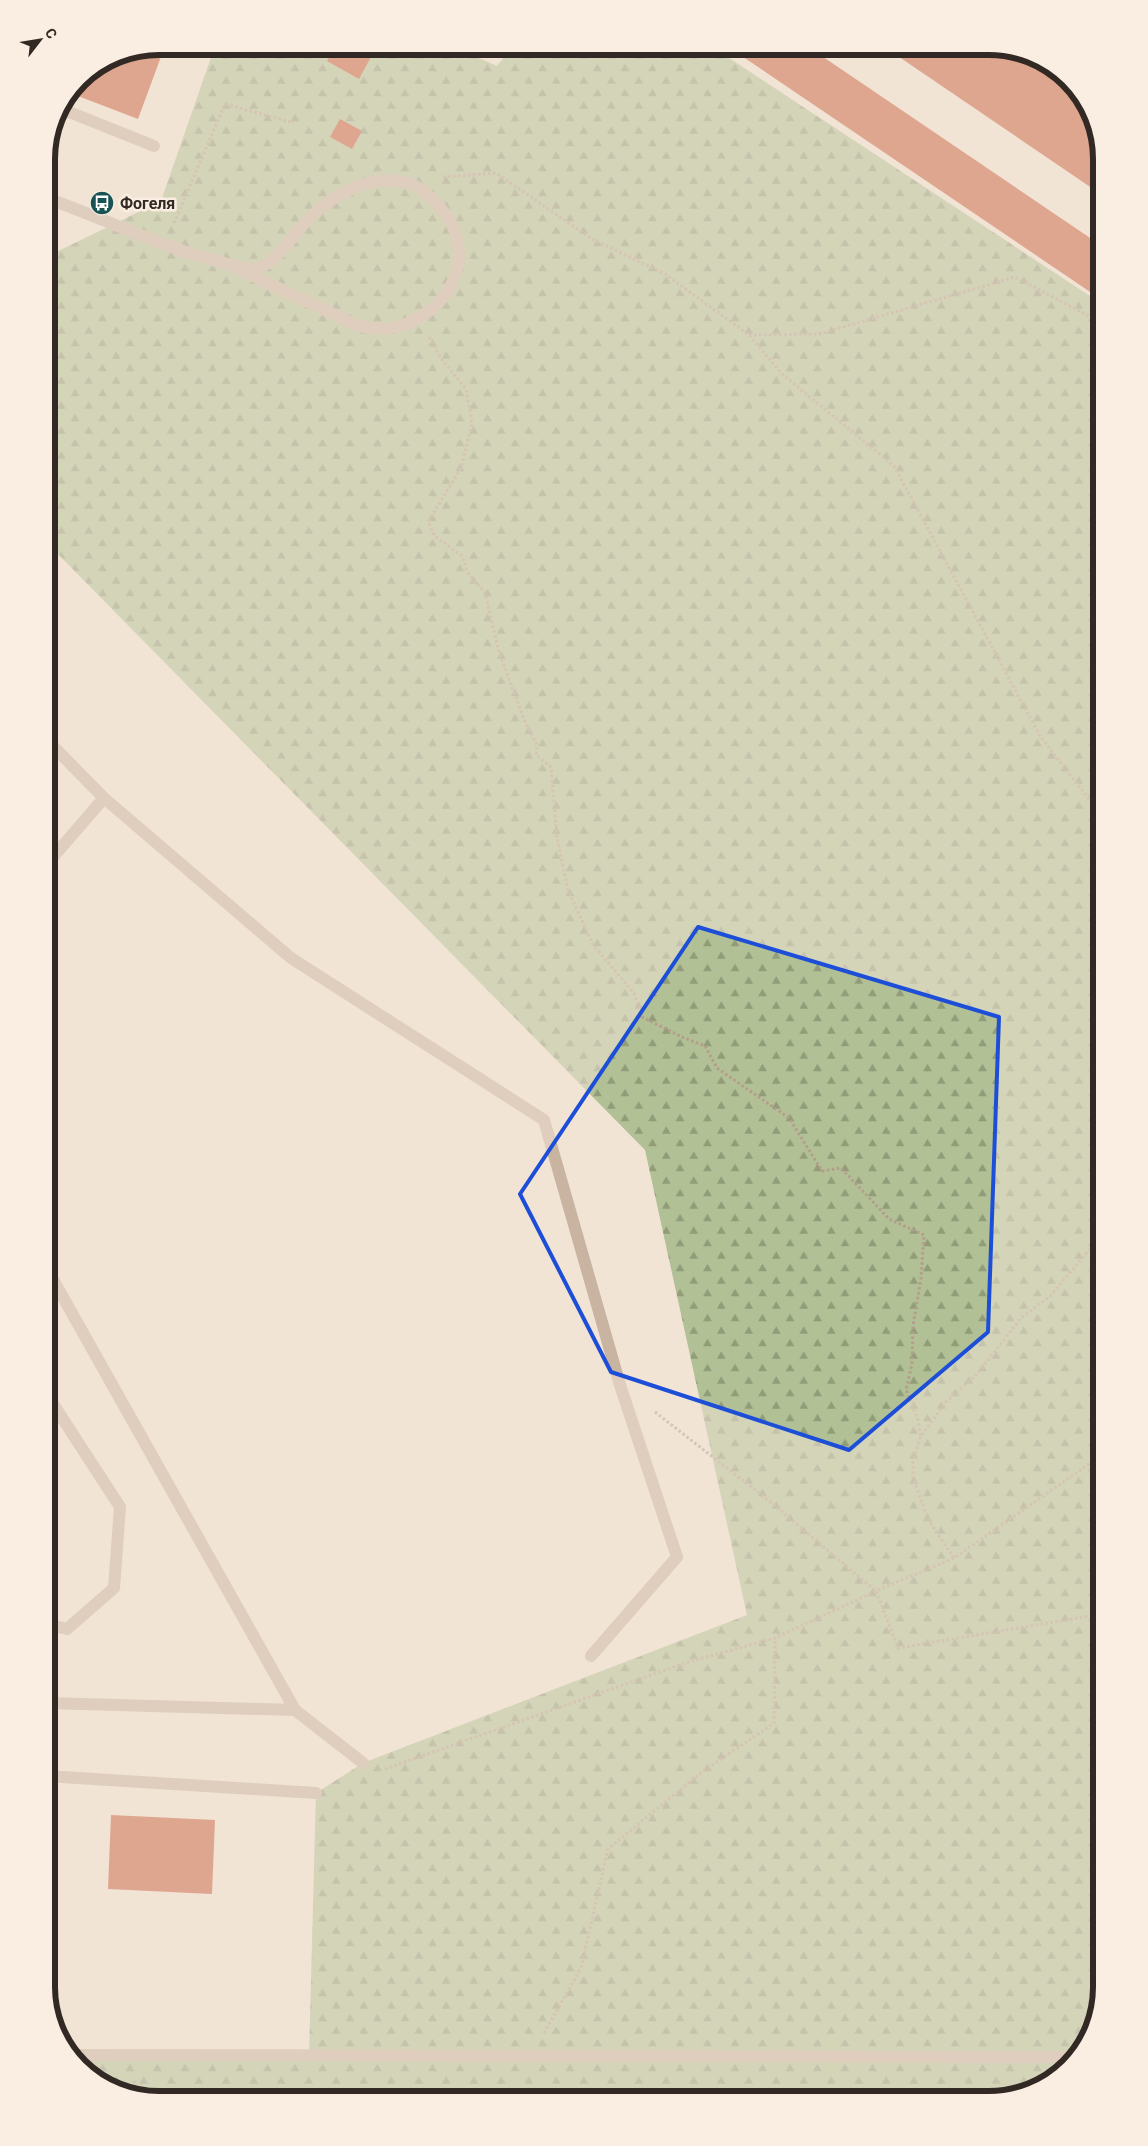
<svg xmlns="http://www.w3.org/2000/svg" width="1148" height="2146" font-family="Roboto,sans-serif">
<defs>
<pattern id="forest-firs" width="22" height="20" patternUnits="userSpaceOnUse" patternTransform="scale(1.25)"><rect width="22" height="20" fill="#b2c095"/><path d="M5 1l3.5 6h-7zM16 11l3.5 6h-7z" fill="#919c79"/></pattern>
</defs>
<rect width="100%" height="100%" fill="#f1e4d5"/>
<!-- forest -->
<path fill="url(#forest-firs)" d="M215,46H452L497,66L513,46H711L1102,304V1987L1083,2050L1033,2091L989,2100H152L96,2081L75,2055H309L316,1793L363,1763L747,1615L645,1150L46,542V257L161,201Z"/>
<!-- building -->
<path fill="#ca5c3b" d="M159,46H165L138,119L70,93L79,79L116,55Z
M335,46H372L376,48L359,79L327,61Z
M727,46H807L1102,246V300Z
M883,46L997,47L1017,54L1074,92L1093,115L1102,159V195Z
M340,119L362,131L352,149L330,137Z
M111,1815L215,1820L212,1894L108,1889Z"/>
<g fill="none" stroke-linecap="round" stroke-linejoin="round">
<!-- path -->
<path stroke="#b59d8c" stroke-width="3" stroke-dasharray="2.5 2.5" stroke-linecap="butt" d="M443,177L496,173L592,239L665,274L749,335L782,374L894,466L1040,736L1102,816
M174,223L225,104L294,123
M749,335L819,334L1015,277L1102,323
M429,337L442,360L466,389L472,423L461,468L428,522L435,536L462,556L468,573L485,593L499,652L526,724L537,745L536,755L551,767L557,837L568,890L593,945L634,993L642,1017L682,1037L705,1046L717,1068L789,1118L822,1171L841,1168L889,1219L924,1235L921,1278L913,1326L912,1364L906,1390L918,1420L921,1436
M655,1412L768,1500L876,1591L898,1648L1102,1614
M954,1558L929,1521L913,1478V1462L921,1436L947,1401L978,1373L1021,1318L1050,1296L1102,1235
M385,1769L685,1663L775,1638L876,1591L954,1558L1102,1455
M544,2033L581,1968L608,1849L698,1775L774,1723L775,1638
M133,2093L135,2079"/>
<!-- minor -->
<path stroke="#c9b3a1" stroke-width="12" d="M59,108L154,146
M46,198C106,219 163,248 224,263C233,265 245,270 254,269C271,268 291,239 301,227C326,198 368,172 408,183C420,186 430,196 438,205C481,251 453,312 396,327C383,330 370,328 358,326L228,264
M46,739L104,798L291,958L544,1120L620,1385L677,1557L591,1656
M46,865L104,798
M46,1267L295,1710L363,1763
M46,1624L67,1629L114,1588L120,1507L46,1393
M46,1703L295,1710
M46,1776L316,1793
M75,2055L1075,2057"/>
</g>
<!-- marked area -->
<path d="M0 0H1148V2146H0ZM698,927L999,1017L988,1332L849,1450L611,1372L520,1194Z" fill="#f1e4d5" fill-opacity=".55" fill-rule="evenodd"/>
<path fill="none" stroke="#1d4ed8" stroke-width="4" stroke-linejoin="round" d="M698,927L999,1017L988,1332L849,1450L611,1372L520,1194Z"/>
<!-- icons -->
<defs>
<g id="bus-disc" transform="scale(1.25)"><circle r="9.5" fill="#195255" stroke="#f9eee1"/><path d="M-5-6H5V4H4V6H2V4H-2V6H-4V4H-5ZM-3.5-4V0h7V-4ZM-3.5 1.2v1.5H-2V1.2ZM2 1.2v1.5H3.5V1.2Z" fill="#fff"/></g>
</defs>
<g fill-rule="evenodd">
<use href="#bus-disc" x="102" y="203"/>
</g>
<g text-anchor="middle" stroke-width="5" stroke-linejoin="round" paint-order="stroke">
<!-- poi labels -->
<g font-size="16" font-weight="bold" fill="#332924" stroke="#f9eee1" text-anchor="start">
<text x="120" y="209">Фогеля</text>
</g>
</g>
<!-- crop -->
<path d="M0 0H1148V2146H0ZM159 55H989A104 104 0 0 1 1093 159V1987A104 104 0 0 1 989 2091H159A104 104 0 0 1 55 1987V159A104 104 0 0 1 159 55Z" fill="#f9eee1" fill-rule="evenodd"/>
<path fill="none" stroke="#332924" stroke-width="6" d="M159 55H989A104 104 0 0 1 1093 159V1987A104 104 0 0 1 989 2091H159A104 104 0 0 1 55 1987V159A104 104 0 0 1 159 55Z"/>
<!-- north arrow -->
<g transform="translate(40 40) rotate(59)" stroke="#f9eee1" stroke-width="4" paint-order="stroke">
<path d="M0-4L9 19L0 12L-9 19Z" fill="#332924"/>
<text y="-8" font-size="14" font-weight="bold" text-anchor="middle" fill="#332924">С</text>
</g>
</svg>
